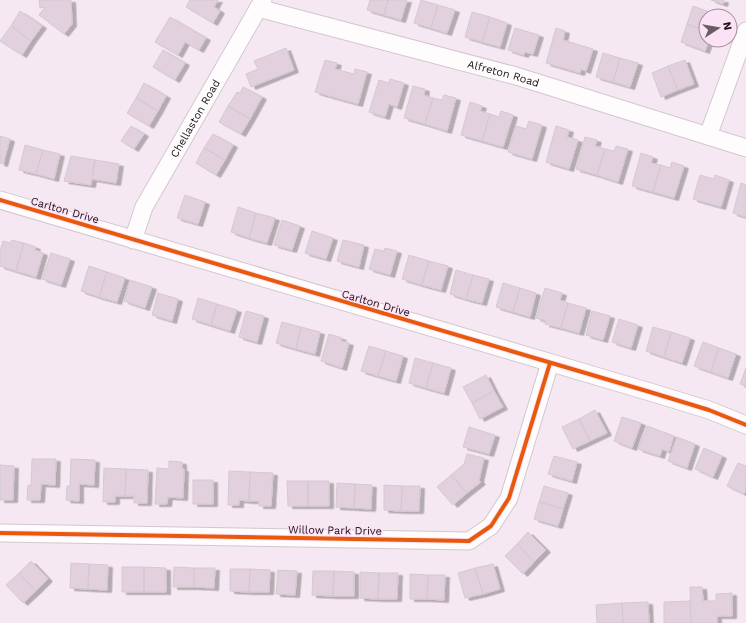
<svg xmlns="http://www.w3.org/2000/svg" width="746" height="623" font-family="'Work Sans',sans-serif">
<defs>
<filter id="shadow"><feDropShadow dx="4.5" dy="2.5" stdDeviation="0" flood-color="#0004"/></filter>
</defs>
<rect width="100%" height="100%" fill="#f6e8f2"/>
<!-- building -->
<path fill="#e3d0de" stroke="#d3c9d0" filter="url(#shadow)" d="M39,0H71L72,24L64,34L39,15L45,7L40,8Z
M190,0H218L214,7L220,11L213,23L186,7Z
M370,0H388L384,15L367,10Z
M388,0H407L401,20L384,15Z
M421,0L438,5L431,28L414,23Z
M711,0H724L723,4Z
M438,5L455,10L447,33L431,28Z
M693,6L718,15L706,16V31L687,24Z
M20,11L42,26L31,41L11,26Z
M472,12L490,17L482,42L465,37Z
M170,17L206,38L199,50L185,42L178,55L155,42Z
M490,17L507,23L500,47L482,42Z
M687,24L706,31V40H709L705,51L681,42Z
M11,26L31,41L22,55L0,41Z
M515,28L539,35L533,54L525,52L524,55L508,50Z
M556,28L565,31L563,40L593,49L586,71L581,69L580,73L546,63Z
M286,48L294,70L251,87L246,74L258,69L254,61Z
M163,50L185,63L175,80L153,67Z
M603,53L620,58L613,82L596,77Z
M620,58L638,63L630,87L613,82Z
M325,60L337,63L335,69L354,74L355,69L367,72L358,104L315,92Z
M685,60L694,84L678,90L668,66Z
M668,66L678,90L661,97L652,73Z
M390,79L404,83L397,107L389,104L385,117L369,112L379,80L389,83Z
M144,83L166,96L158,111L136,98Z
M413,86L425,89L424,95L433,98L425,124L404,118Z
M243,87L262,97L250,119L228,106L237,92L240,93Z
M444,95L456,98L447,131L425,124L433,98L442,100Z
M136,98L158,111L149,126L127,113Z
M470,102L482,106L480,111L490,114L482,141L461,135Z
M228,106L250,119L241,134L219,122Z
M501,111L513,115L503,147L482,141L490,114L499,117Z
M529,121L542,125L532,159L508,152L516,126L526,129Z
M131,126L144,134L134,149L121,141Z
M556,126L569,130L567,137L578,140L569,169L546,162Z
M213,134L233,145L225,160L204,148Z
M0,136L10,139L3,164L0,163Z
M585,137L597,140L595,146L605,149L597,175L576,169Z
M25,145L43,150L36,174L19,170Z
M616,146L628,149L618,182L597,175L605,149L614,151Z
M204,148L225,160L216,175L196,163Z
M43,150L60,154L54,179L36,174Z
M641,153L653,157L651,163L661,165L653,192L632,186Z
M71,156L95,160L91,185L64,181Z
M95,160L119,164L116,183L92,179Z
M672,162L684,166L674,198L653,192L661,165L670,168Z
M700,175L714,179L715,175L729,180L721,207L693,199Z
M741,183L746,185V217L733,213Z
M185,195L205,202L198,224L177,218Z
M238,207L256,213L249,238L231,232Z
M256,213L275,218L267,243L249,238Z
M282,220L300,226L292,250L274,245Z
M312,231L333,238L326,259L305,253Z
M12,240L24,243L16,271L0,266V251L3,241L10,243Z
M343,240L364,245L359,267L337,261Z
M24,243L36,247L35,250L43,253L36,277L16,271Z
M385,248L397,251L390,275L369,269L375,249L384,251Z
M51,253L70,259L61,285L42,279Z
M409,255L429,261L422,285L402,279Z
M429,261L448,266L441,290L422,285Z
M89,266L107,272L99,297L81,291Z
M456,270L473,275L466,299L450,294Z
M107,272L125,278L117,302L99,297Z
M473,275L489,279L482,303L466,299Z
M130,280L152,287L145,308L124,301Z
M503,283L520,288L513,312L496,307Z
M520,288L536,293L530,317L513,312Z
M545,288L562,293L560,300L568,303L561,328L545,324L546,321L536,318Z
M158,293L178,299L172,321L152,315Z
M198,298L217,304L211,325L192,319Z
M568,303L586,308L579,333L561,328Z
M217,304L237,310L230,331L211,325Z
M246,311L264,316L257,342L239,337Z
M592,311L610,316L603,340L586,335Z
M619,319L638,325L631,348L612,342Z
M282,322L301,327L296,349L276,343Z
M301,327L320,332L315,354L296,349Z
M653,327L671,332L664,357L646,351Z
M671,332L690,338L682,363L664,357Z
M329,334L342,338L341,341L349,343L342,368L321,361Z
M703,342L719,348L711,372L694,366Z
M369,346L386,351L378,376L361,371Z
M719,348L736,354L728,378L711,372Z
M386,351L403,356L396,381L378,376Z
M415,358L433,363L426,388L409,383Z
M433,363L451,368L444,393L426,388Z
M746,368V386L740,384Z
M486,375L494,391L472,403L463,387Z
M494,391L503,407L480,419L472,403Z
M595,410L607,433L590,441L579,419Z
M622,417L641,423L632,448L614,441Z
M579,419L590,441L573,449L562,427Z
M647,426L674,436L669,452L662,449L660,456L638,449L643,433L645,434Z
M469,427L495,435L489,454L463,447Z
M677,437L695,444L687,468L668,461Z
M704,448L722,456L713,477L695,469Z
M467,454L484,458L479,480L481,482L467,493L451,475L464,464Z
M554,456L577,462L572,481L548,474Z
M32,459H56L55,485L41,484L40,500H27L28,485L31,486Z
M71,459L95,460L94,485L79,484V501L66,500L67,486H70Z
M169,461L182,462V469H184L183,498L168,497L167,504H155L157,468L169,469Z
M738,463L746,466V490L744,494L727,486Z
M0,465L14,466L13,500H0Z
M104,468L126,469L125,496H115V502H103Z
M126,469L148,470L147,503H134V496H125Z
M229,471L250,472L249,501L239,500V505H228Z
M250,472L273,473L271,506H259V501H249Z
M451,475L467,493L453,505L437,487Z
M193,480H213V504H193Z
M287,481H308V506H288Z
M308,481H329V506H308Z
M337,483L355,484L354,508L336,507Z
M355,484L372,485L371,509L354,508Z
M384,485L402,486L401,511L384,510Z
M402,486H420L419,511H401Z
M544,486L568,493L563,509L539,502Z
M539,502L563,509L558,526L534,519Z
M528,532L546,550L534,562L517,544Z
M517,544L534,562L523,574L505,556Z
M31,561L48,579L36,591L19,573Z
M71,563L89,564L88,589L70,588Z
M89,564L108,565L107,590L88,589Z
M493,564L500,589L483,594L475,568Z
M122,567H144V592H122Z
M144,567L166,568V592H144Z
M174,567L194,568V587H173Z
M194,568H215L214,588L194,587Z
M475,568L483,594L465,598L458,573Z
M230,569H250L249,592L230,591Z
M250,569L270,570L269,592H249Z
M278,570L297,571L295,595L276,594Z
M313,571H334L333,596L312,595Z
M334,571L354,572V596H333Z
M360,572L379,573L378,599L360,598Z
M19,573L36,591L23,603L6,585Z
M379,573H398L397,599H378Z
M410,574L428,575L427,599H410Z
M428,575H445L444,600L427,599Z
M690,587H702L703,601H716V594L732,593V616H717V623H691Z
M690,601L691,623H664V602Z
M648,602L649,623H623L622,603Z
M622,603L623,623H597L596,605Z"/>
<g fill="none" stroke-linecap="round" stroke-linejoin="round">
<!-- street casing -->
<g stroke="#d2c7cf" stroke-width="19">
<g id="street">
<path id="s1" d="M258,8L516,76L746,148"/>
<path d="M708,136L746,31"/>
<path d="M0,200L650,392L709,410L746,425"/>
<path id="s2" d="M133,240L144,207L263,0"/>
<path d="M0,533L469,541L491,526L509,498L550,363"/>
</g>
</g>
<!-- street -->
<use href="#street" stroke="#fefcfd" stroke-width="17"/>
<!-- cycleway casing -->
<g stroke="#fce2f5" stroke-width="6">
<path id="cycleway" d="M0,200L650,392L709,410L746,425
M0,533L469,541L491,526L509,498L550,363"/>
</g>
<!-- cycleway -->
<use href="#cycleway" stroke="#e8590c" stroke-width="4"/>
</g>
<g text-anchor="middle" stroke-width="3" stroke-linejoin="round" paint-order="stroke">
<!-- street labels -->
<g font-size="11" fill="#1b1219" stroke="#fce2f5">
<text dy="4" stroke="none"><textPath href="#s1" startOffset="254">Alfreton Road</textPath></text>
<text dy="4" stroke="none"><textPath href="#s2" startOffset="137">Chellaston Road</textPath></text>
<text transform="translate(65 210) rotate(16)" y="4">Carlton Drive</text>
<text transform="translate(376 303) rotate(16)" y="4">Carlton Drive</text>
<text transform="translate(335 530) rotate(1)" y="4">Willow Park Drive</text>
</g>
</g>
<!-- north arrow -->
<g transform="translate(718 28) rotate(78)"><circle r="19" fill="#fce2f5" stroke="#a28f9d"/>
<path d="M0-3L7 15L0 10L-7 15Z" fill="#685d65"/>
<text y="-6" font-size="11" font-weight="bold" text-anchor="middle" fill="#1b1219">N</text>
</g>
</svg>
